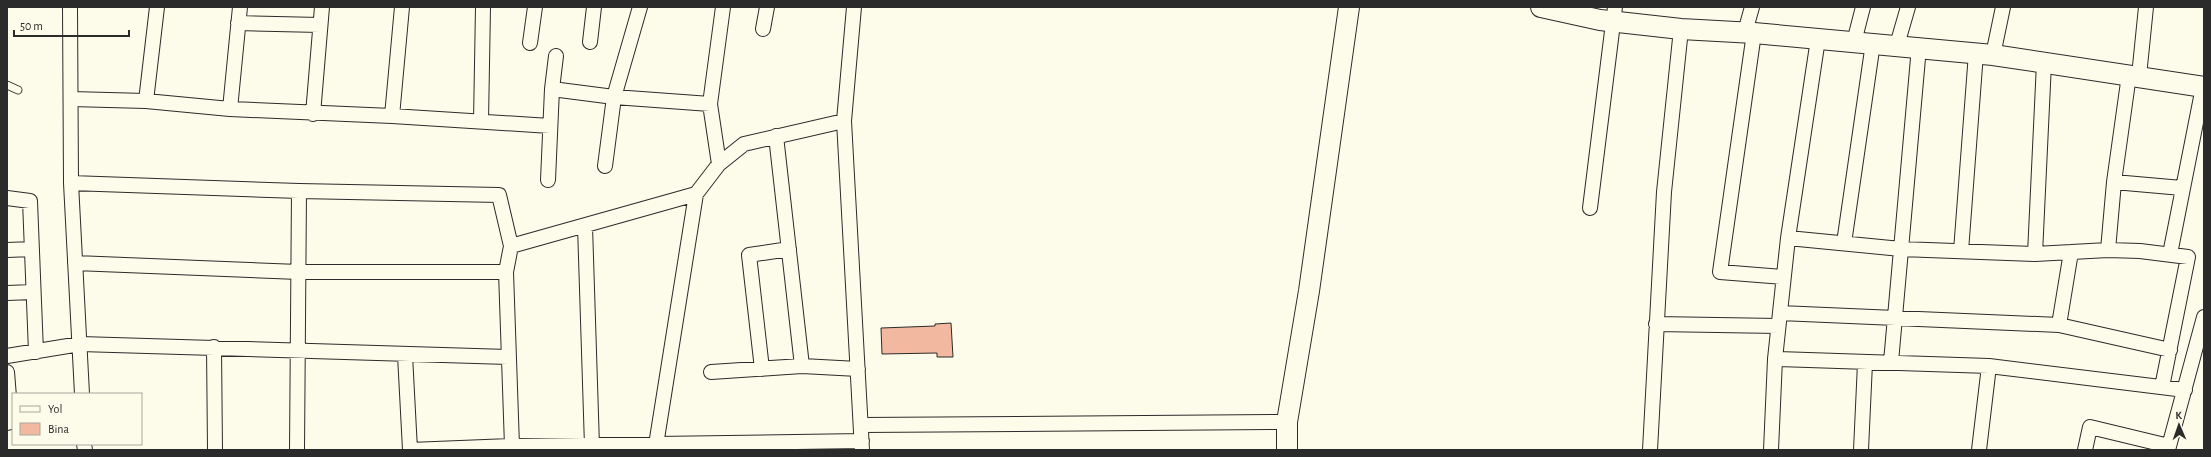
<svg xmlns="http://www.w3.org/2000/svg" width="2211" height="457" font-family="'Alegreya Sans',sans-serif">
<rect width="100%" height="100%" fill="#fdfbea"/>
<!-- building -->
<path fill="#f2b8a0" stroke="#2b2b2b" d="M951,323L953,357H937V353L882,354L881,328L935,326V324Z"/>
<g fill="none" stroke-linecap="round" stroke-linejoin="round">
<!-- service casing -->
<g stroke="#2b2b2b" stroke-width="9">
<path id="service" d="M7,85L18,90"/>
</g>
<!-- minor casing -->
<g stroke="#2b2b2b" stroke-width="16">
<path id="minor" d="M70,7L71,183L82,394
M854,7L844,121L862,450
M238,23L320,25
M763,29L767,7
M1745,32L1752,7
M1754,33L1720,272L1783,277
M590,42L594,7
M1854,42L1863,7
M530,43L535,7
M1897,45L1908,7
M1993,55L2003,7
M2139,76L2146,7
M552,89L614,97L710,104
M71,99L146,101L230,109L392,116L550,126
M146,101L157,7
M230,109L240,7
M313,114L322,7
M392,116L402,7
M481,121L483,7
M776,136L802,366
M719,164L710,104L723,7
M605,166L614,97L640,7
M548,180L552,89L556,56
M2114,182L2182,188
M71,183L299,191L499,195L511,246
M7,198L30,201L36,352
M1590,208L1615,7
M585,226L592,446
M1788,238L1901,249L2035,254L2108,250L2140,251L2188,257L2162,387
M1844,243L1873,43
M7,250L32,249
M2108,250L2114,182L2129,75
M1961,251L1976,53
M2035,254L2044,63
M2170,254L2203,87
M75,263L299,272H506
M7,293L33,292
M1780,313L2059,325L2170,350
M1656,324L1778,326
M2059,325L2071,252
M214,347L215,450
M405,355L410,450
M7,356L80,344L508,357
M1775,359L1989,366L2185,390
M1891,362L1919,47
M762,369L749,255L789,249
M7,372L11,422L7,423
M711,372L802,366L858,369
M861,425L1287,422
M84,444L85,450
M656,445L696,194
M512,446L506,272L511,246L696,194L719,164L744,144L844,121
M297,450L299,191
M410,450L512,446L862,441
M1650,450L1664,192L1681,29
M1771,450L1775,359L1788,238L1818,39
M1861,450L1865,363
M1979,450L1989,366
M2085,450L2090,427L2169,446
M2168,450L2204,317"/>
</g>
<!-- secondary casing -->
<g stroke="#2b2b2b" stroke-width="22">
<path id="secondary" d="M1541,7L1600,20L1681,29L1754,33L1993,55L2204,87
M1287,450V422L1309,291L1349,7"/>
</g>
<!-- service -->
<use href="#service" stroke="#fdfbea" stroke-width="7"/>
<!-- minor -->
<use href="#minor" stroke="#fdfbea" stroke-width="14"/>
<!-- secondary -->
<use href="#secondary" stroke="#fdfbea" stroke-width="20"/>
</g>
<!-- border -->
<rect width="2211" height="457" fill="none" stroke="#2b2b2b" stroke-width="16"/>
<!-- legend -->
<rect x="12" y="393" width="130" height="52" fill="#fdfbea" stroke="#a9a89e"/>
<rect x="20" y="406" width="20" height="6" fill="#fdfbea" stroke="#a9a89e"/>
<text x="48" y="413" font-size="12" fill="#2b2b2b">Yol</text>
<rect x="20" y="423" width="20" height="12" fill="#f2b8a0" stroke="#a9a89e"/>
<text x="48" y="433" font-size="12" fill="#2b2b2b">Bina</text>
<!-- north arrow -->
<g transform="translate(2179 425) rotate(358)" stroke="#fdfbea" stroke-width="3" paint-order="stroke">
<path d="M0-3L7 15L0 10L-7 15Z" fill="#2b2b2b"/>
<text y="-6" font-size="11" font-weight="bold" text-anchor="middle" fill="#2b2b2b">K</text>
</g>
<!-- scale -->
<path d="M14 30v6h115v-6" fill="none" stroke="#2b2b2b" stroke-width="2"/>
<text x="20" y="30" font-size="12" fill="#2b2b2b" stroke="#fdfbea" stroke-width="3" paint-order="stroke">50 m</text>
</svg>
